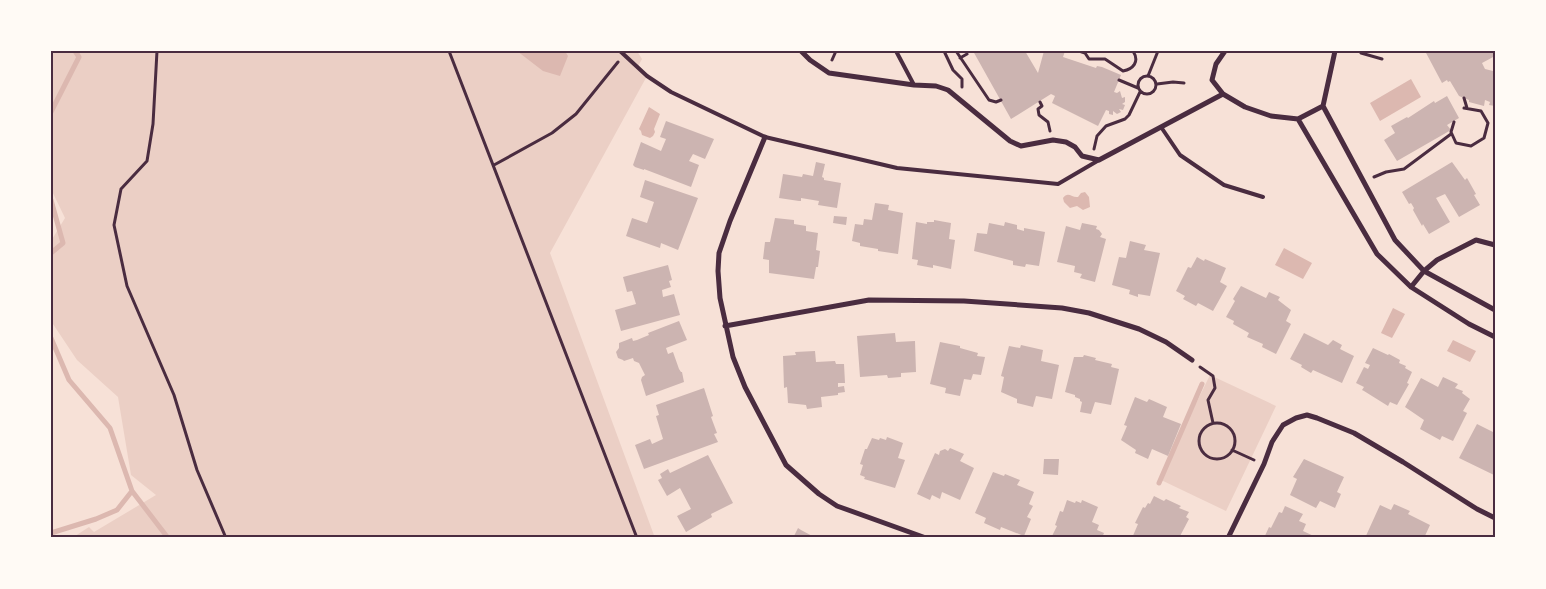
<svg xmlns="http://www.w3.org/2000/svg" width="1546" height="589" font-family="'Archivo Narrow',sans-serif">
<rect width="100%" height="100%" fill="#f7e1d7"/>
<!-- green -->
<path fill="#ebcfc5" d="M51,51H637L642,59L637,68L647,76L550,253L655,538H72L89,527L94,532L156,495L131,475L118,397L77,360L51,321V241L65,218L51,189Z
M1210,375L1276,406L1226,511L1159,479Z"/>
<!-- water -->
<path fill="#dcb8b0" d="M517,51H565L568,56L560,76L543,71Z
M1411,79L1421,97L1380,121L1370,103Z
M649,107L660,114L654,129L655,132L653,136L650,138L642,135L641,131L639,129Z
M1085,192L1089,197L1090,207L1083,210L1077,206L1070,208L1064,202L1063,198C1068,191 1072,198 1078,197L1081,193Z
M1284,248L1312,263L1303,279L1275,265Z
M1393,308L1405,314L1392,338L1381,333Z
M1453,340L1476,351L1470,362L1447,351Z"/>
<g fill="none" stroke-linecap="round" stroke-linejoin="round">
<!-- stream -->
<path stroke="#dcb8b0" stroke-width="5" d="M51,112L79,57L75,51
M51,200L63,243L51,253
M51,338L69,380L110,428L132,491L168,538
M1159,483L1202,384
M51,533L96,519L117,510L132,491"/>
</g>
<!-- building -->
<path fill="#ccb4b1" d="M973,51H1025L1038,73L1044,51H1065L1063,57L1096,68L1097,66L1102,67L1121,75L1114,92L1117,93L1120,91L1122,98L1125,97V102L1122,104L1125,105L1123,110L1119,109L1121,112L1117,114L1113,111V115L1109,114V111L1106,110L1098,126L1052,103L1055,96L1051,94L1011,119Z
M1425,51H1493L1495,56L1482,63L1485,69L1493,71L1495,65V106L1489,105L1490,102L1485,100L1484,106L1469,102V100L1459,96L1450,81L1448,82L1447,80L1442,83Z
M1447,96L1459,118L1447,125L1451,130L1397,161L1384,140L1395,133L1391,126L1407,117L1408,118L1434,101L1435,103Z
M666,121L714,139L705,159L693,154L689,161L699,165L691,187L644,169V170L635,167L633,165L641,142L661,151L666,139L660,137Z
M816,162L825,164L822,177L824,178V180L841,183L837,208L818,205L819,201L801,198V201H799L779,198L783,174L802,177L803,174L813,176Z
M1452,162L1465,180L1467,178L1476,194L1474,195L1480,205L1459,217L1445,194L1436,198L1450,222L1429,234L1423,224L1422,226L1413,210L1414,208L1411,203L1409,204L1402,192Z
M645,180L698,198L678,250L661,243L660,248L626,236L632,218L647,223L654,202L640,197Z
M875,203L889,205L888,210L903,213L898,254L878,251V249L860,246V243L852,241L855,224L863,225L864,219L872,220Z
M834,216L847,217L846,225L833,223Z
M775,218L794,220V224L806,226V231L818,233L816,250L820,251L818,267H816L814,279L769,273V260L763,259L765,242H770Z
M934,220L951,223L949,239L955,240L951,269L933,265V268L917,265L918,260L912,259L916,222L927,224V222H934Z
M1005,222L1017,225V229L1024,231V228L1045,232L1039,266L1026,264L1025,267L1013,265V261L974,251L977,233L987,234L989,223L1004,226Z
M1082,223L1097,226L1096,229L1099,230L1102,234L1100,237L1106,239L1095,282L1080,278L1082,274L1074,272L1075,266L1057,262L1066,226L1080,230Z
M1130,241L1146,245L1144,250L1160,253L1150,296L1138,294V297L1129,294L1130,290L1112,285L1119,257L1126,258Z
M1197,257L1204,261L1205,259L1226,268L1220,282L1227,286L1213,311L1198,303L1196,306L1183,299L1185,296L1176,291L1188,267L1191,268Z
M668,265L672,280L669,281L671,287L662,290L663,297L674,294L680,315L621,331L615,310L636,304L632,291L627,292L623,277Z
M1241,286L1266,298L1269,292L1280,297L1278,300L1291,310L1286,321L1291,324L1276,354L1262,347L1263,344L1247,337L1249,333L1233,324L1234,321L1226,317L1235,301L1233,299Z
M679,321L687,340L666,348L668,354L673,352L679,369L681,372H682L684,382L646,396L641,380L642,377L645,375L639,363L634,361L633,358L624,361L623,360L618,358L616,352L619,348V343L632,338L633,341L637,340L649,335L648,333Z
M895,333L896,342L915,341L916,372L901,373V377L888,378L887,375L860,377L857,336Z
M1304,333L1328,345L1333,340L1342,345L1340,349L1354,356L1342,383L1313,370L1311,373L1301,367L1302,365L1290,359Z
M940,342L960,346V348L978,353L977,356L985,357L981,375L973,374L971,380L964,379L960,396L945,393L946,388L930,384Z
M1021,345L1043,350L1041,361L1059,365L1052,399L1036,396L1033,407L1017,403V399L1001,392L1004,377L1001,376L1009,346L1020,348Z
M1373,348L1388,355L1389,354L1400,360L1399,363L1406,366L1405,368L1412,372L1407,383L1409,384L1397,405L1390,402L1388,406L1364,391L1362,390L1364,387L1356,383L1364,367L1368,369L1370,365L1365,363Z
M815,351L816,362L835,361L836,364H844L845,383H838V387L844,386L845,392L838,393V395L821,397L822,407L807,409L806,405L788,403L787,387L784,388L783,356L796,355L795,352Z
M1084,355L1096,358L1095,360L1112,364L1111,367L1119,369L1111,405L1095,402L1091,414L1080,412L1082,402L1080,401V399L1075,397V395L1065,392L1074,357H1083Z
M1443,377L1458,384L1455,388L1463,391L1462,393L1470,399L1463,411L1467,413L1453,441L1442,436L1440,440L1420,429L1424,420L1405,407L1421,378L1438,387Z
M704,388L713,416L711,417L717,433L714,434L718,442L644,469L635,445L650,439L652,444L663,439L656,416L659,415L656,405Z
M1135,397L1147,402L1149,399L1167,407L1163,417L1181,424L1168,456L1152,449L1148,459L1135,453L1136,450L1121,440L1127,426L1124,425Z
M1477,424L1495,433L1494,475L1459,458Z
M887,437L903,443L898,458L905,460L895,488L864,479L865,477L860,475L863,465L860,464L865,449H867L872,438L879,440L880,438L886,440Z
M950,448L964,454L960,461L974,468L960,500L942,492L940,499L932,495L930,500L917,494L935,453L939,455L940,451L945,449L948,451Z
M708,455L733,503L711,514L712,517L686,532L677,516L691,509L680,488L667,496L658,480L662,478L660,474L668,469L670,473Z
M1044,459H1059L1058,475L1043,474Z
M1304,459L1344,477L1337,492L1341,494L1335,508L1320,501L1316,508L1290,495L1297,479L1293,477Z
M993,472L1004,476L1005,474L1020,480L1017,485L1034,492L1029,504L1033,506L1027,517L1031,519L1024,536L1001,527L1000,530L984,523L986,518L975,513Z
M1154,496L1164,501L1166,499L1181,506L1179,508L1189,512L1186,517L1189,519L1179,538H1155L1151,536L1149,538H1132L1138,524L1135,523L1143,507L1145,508L1148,503L1150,504Z
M1067,500L1075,503L1076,501L1081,503L1082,500L1098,507L1092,522L1099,525L1097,530L1104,533L1102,538H1058L1052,536L1057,526L1055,525L1060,511L1063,512Z
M1394,504L1410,511L1408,514L1430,525L1424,538H1365L1380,505L1391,510Z
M1285,506L1303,514L1299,521L1306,524L1303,531L1318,538H1264L1269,527L1271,528L1279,512L1282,513Z
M798,528L801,530L816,538H793Z"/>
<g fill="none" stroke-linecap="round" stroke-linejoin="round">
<!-- path -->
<path stroke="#4a2c40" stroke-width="3" d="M157,51L153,124L147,161L121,189L114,225L127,286L174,395L197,470L226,538
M449,51L637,538
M944,51L953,70L962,79V87
M956,51L989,100L996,102L1001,100
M1079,51L1085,53L1089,59H1105L1123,71C1133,69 1140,62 1133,51
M1361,53L1382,59
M960,58L967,54
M832,60L836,51
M1138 85a9 9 0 1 1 18 0a9 9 0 1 1-18 0Z
M1148,76L1158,51
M1119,80L1138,88
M1157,84L1173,82L1184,83
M1464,98L1467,108
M1040,102L1042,106L1038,109L1039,115L1048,122L1050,131
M1454,122L1451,132L1456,143L1471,146L1484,138L1488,123L1481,111L1464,108
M1094,149L1097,136L1106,126L1125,119L1129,115L1140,92
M494,165L552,133L576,114L618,62
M1374,177L1386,172L1404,169L1451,134
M1200,367L1213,376L1215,388L1208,400L1213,423
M1199 441a18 18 0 1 1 36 0a18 18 0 1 1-36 0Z
M1232,450L1254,460"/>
<!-- service -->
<path stroke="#4a2c40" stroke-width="4" d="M620,51L647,76L671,92L765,137L897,168L1058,184L1099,160
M896,51L914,85
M1161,127L1180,155L1224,185L1263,197"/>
<!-- minor -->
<path stroke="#4a2c40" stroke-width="5" d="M801,51L810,60L829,73L914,85L936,86L948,90L1010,141L1021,146L1053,140L1066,142L1075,147L1082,156L1099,160L1223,94
M1225,51L1216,64L1212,80L1223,94L1245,107L1271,116L1298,119L1323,106
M1335,51L1323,106L1395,240L1424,271L1495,310
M1298,119L1377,254L1411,287L1469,324L1495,337
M765,137L730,221L719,253L718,271L720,298L733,357L745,387L786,465L819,494L837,506L926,538
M1411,287L1424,271L1437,260L1476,240L1495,245
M725,326L869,300L964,301L1062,308L1089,313L1139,329L1166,342L1192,360
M1228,538L1264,464L1272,442L1283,425L1296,418L1307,415L1317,418L1354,433L1403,462L1477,509L1495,518"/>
</g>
<!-- border -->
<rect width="1546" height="589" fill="none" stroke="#fffaf5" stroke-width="105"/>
<rect x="52" y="52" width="1442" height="484" fill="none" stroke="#4a2c40" stroke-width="2"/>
</svg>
